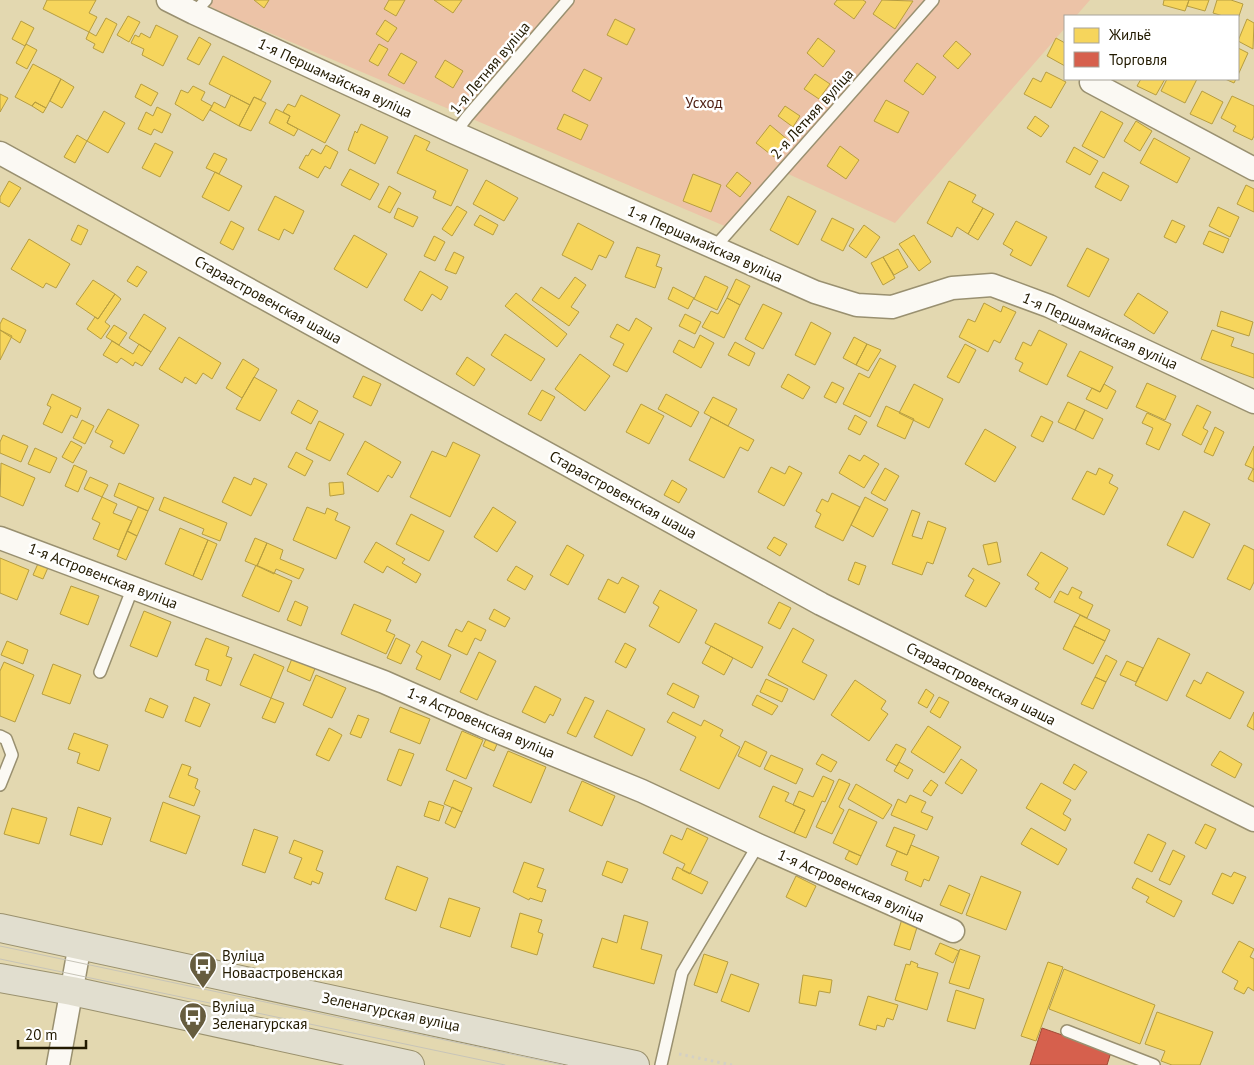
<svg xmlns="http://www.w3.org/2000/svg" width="1254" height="1065" font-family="'PT Sans',sans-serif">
<rect width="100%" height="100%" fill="#e3d8b0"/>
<!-- green -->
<path fill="#ecc3a7" d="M198,0H1090L1076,16H1065V28L895,223L784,172L734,230L223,13Z"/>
<!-- homes -->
<path fill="#f6d55c" stroke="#b69d40" d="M47,0H96L89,13L97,17L89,32L43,9Z
M254,0H269L264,8Z
M389,0H405L396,16L384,9Z
M434,0H462L453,13Z
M837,0H863L866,2L854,19L834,4Z
M882,0L913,1L895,29L873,14Z
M1164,0H1189L1185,11L1163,5Z
M1189,0H1209L1205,11L1187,6Z
M1217,0H1231L1243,4L1238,19V16H1223L1213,13Z
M128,16L140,22L129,42L117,35Z
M106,18L117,24L103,53L93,48L95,44L86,39L89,32L96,36Z
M615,19L635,29L627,45L607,35Z
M1247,19L1254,23L1253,49L1238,41Z
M385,20L397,28L388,42L376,34Z
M21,21L34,28L25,46L12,39Z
M156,25L178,36L163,66L142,55L144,49L131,43L135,35L139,37L141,33L150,38Z
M199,37L211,44L199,65L187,59Z
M818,38L835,51L823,67L807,53Z
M1056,38L1065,43V66L1047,56Z
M956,41L971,54L958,69L943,56Z
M26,44L37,50L27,69L16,63Z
M379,44L388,49L378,66L369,61Z
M1238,48L1248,53L1238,75Z
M401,53L417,62L404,84L388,75Z
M223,56L271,81L261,100L254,97L250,105L209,84Z
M445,60L463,71L453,88L435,77Z
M917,63L936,77L923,95L904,81Z
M33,64L61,79L46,108L35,102L32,106L15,97Z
M584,69L602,78L590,101L572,91Z
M1046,72L1066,82L1051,108L1024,94L1033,78L1041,82Z
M815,74L830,84L819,99L804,89Z
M61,79L74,87L62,108L50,101Z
M1141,79H1165L1156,95L1137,86Z
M1167,79H1197L1185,103L1161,91Z
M1225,79H1236L1234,83Z
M141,84L158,93L151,106L135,97Z
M193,86L205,92L201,100L212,106L203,121L175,104L181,90L188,93Z
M1202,91L1223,102L1212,124L1190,114Z
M0,94L8,98L0,112Z
M231,95L250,105L239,126L210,110L214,102L225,108Z
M301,95L340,115L325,143L287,123L290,116L283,112L288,104L295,107Z
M1232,96L1254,106V136L1252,140L1233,131L1236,126L1221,118Z
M254,97L266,103L251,131L239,126Z
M886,100L909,112L898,133L874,121Z
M35,102L46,108L43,113L32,106Z
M785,106L800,116L793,127L778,116Z
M157,107L171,114L162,133L154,129L151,135L138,129L146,112L153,116Z
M276,109L290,116L287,123L298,129L294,136L269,123Z
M104,111L125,123L108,153L87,141Z
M1101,111L1123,123L1104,158L1082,146Z
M564,114L588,125L581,140L557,129Z
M1035,116L1049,126L1041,137L1027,128Z
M1136,121L1152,131L1140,151L1124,141Z
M361,124L388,137L375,164L348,150L355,131L357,133Z
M770,125L788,140L774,157L756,143Z
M77,135L87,141L75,163L64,157Z
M415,135L430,142L426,150L468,170L451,206L433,198L436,191L397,173Z
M1154,138L1190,158L1177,183L1140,163Z
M155,143L173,152L160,177L142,168Z
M326,145L338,152L330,169L325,166L318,178L299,168L306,155L308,156L312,149L321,154Z
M840,146L859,160L846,179L827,166Z
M1074,147L1098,161L1090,175L1066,162Z
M214,153L227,159L219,174L206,168Z
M350,169L379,184L370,200L341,185Z
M215,172L242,186L229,211L202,197Z
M737,172L751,183L740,197L726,186Z
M1103,172L1129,186L1121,201L1095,187Z
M693,174L721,185L711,212L683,201Z
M486,180L518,198L504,221L473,204Z
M9,181L21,188L9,207L0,202V197Z
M949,181L976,195L972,202L983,208L968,234L957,227L952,237L927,223Z
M1246,185L1254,189V212L1237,204Z
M389,186L401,193L390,213L378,207Z
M275,196L304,211L293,234L284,229L279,240L258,230Z
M788,196L816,211L798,245L770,230Z
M457,206L467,212L452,236L442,229Z
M1218,207L1239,217L1230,237L1209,226Z
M398,208L418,217L413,227L394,218Z
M983,208L994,214L978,240L968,234Z
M480,215L498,225L493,235L474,225Z
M832,218L854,229L843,251L821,240Z
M1172,220L1185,226L1176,243L1164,237Z
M231,221L244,228L233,250L220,243Z
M1016,221L1047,237L1031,266L1010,255L1013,250L1003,244Z
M578,223L614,242L606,258L599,255L592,270L562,255Z
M78,225L88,230L81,245L71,240Z
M864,225L880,237L866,258L849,246Z
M1209,231L1229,239L1223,253L1203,244Z
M354,235L387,254L367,288L334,269Z
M914,235L931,262L919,271L899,244Z
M434,236L445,242L435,261L424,256Z
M29,239L70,264L56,288L46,283L43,288L11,269Z
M637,247L660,255L656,266L662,268L655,288L625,277Z
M1087,248L1109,259L1089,297L1067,286Z
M898,249L908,267L894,275L883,257Z
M454,252L464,257L456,274L445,270Z
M883,257L895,278L883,285L871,263Z
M137,266L147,272L137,287L127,281Z
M420,271L448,287L441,300L432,294L422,311L404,300Z
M705,276L728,287L717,310L694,299Z
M575,277L586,285L571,307L579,312L569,326L532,300L541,287L559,299Z
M736,279L750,286L740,305L727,298Z
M93,280L115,294L98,319L76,304Z
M673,287L694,298L688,309L668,299Z
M516,293L567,334L557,347L505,306Z
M1138,293L1168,312L1154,334L1124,315Z
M115,294L121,299L105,322L110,326L101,339L87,329L95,317L98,319Z
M727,298L740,305L724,338L702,327L711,311L718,314Z
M984,303L1001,312L1003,306L1016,312L1000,343L994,340L988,352L959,337L968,319L975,322Z
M763,304L782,313L763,349L745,339Z
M1221,311L1253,322L1249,336L1217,326Z
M144,314L166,328L151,352L129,338Z
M685,314L701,322L695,334L679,326Z
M3,318L26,330L20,343L0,330V324Z
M636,318L652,328L627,372L613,365L624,344L610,337L617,324L629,331Z
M811,322L831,333L815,365L795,355Z
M114,325L127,333L119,345L106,337Z
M0,330L12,336L0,360Z
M1039,330L1067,344L1047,385L1019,371L1023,363L1015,359L1023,342L1031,346Z
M1212,330L1234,338L1231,346L1254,354V378L1201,359Z
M505,334L545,359L531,381L491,355Z
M700,335L714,343L701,368L673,352L679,340L694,348Z
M179,337L221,363L212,379L203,373L196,384L185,377L182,383L159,369Z
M854,337L867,344L856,365L843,358Z
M112,341L133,354L139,344L151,352L142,366L135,362L133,366L121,358L117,363L103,355Z
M735,342L755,353L749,366L728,355Z
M867,344L881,350L868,371L856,365Z
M965,344L976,350L959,383L947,377Z
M1080,351L1113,367L1100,392L1067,376Z
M580,354L610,376L585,411L555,389Z
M467,357L485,369L474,386L456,374Z
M880,358L896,366L870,417L843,404L859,373L869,378Z
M243,359L259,369L242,398L226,388Z
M788,374L810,387L803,399L781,387Z
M363,376L381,384L371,406L353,397Z
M254,377L277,390L260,421L236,409Z
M832,382L844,388L836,403L824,397Z
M1147,383L1176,396L1165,420L1136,407Z
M914,384L943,399L929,428L899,413Z
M1104,384L1116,391L1107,409L1086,399L1092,388L1100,392Z
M542,390L555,397L541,421L528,414Z
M52,394L81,408L77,418L71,415L62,433L43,424L51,407L47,405Z
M666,394L699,412L691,427L658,409Z
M713,397L737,409L728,426L704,413Z
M298,400L318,411L311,424L291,413Z
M1068,402L1085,410L1075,430L1058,422Z
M641,404L664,416L649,444L626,432Z
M1197,405L1211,412L1203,428L1208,431L1201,445L1182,435Z
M886,406L914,419L905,439L877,426Z
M108,409L139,425L124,454L110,447L113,441L95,432Z
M1085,410L1103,419L1093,439L1075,430Z
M1147,413L1171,424L1159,450L1146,444L1153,428L1142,423Z
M855,415L867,422L860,435L848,429Z
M1041,416L1053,422L1043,442L1031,436Z
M711,417L754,440L748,451L740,447L724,478L689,460Z
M82,420L94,426L85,444L73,438Z
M319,421L344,434L330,461L306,449Z
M1215,427L1224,432L1213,456L1204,452Z
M985,429L1016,447L995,482L965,464Z
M3,435L28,446L21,462L0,453V442Z
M71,441L82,447L73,463L62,457Z
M365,441L401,462L392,478L388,475L378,492L347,474Z
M453,442L480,455L450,517L410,497L432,451L446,457Z
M1254,446V469L1245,465Z
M35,448L57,458L50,473L28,464Z
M296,452L313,461L305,476L288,467Z
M849,455L860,461L864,455L879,464L864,488L839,473Z
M1,463L35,478L23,506L0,496Z
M74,465L87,471L78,492L65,486Z
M789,466L802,473L784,506L758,492L771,467L785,474Z
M885,468L899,476L885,501L871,493Z
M1099,468L1113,475L1109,483L1118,488L1104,515L1072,499L1087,471L1096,475Z
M1253,469L1254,470V482L1248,479Z
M90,477L108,485L102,497L84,489Z
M234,477L251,485L254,478L267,484L251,516L222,502Z
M672,480L687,489L679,503L664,495Z
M343,482L344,494L330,496L329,483Z
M119,483L154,498L148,511L114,496Z
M832,493L860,507L843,541L815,527L821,514L816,511L822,499L828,502Z
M102,497L117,504L113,513L132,521L119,550L93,539L100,523L92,519Z
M164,497L227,523L220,541L202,534L204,529L159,510Z
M865,497L888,509L873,537L851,525Z
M138,507L148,511L137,536L127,531Z
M307,507L325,514L327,508L338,513L335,520L350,527L336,559L293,540Z
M493,507L516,522L497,552L474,537Z
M912,510L920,513L912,536L922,539L928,521L946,528L933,564L927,562L922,575L892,564Z
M1184,511L1210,524L1193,558L1167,545Z
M411,514L444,531L429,561L396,544Z
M180,528L208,540L193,576L165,564Z
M127,531L137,536L126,560L117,556Z
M774,537L787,544L780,556L767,548Z
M255,538L267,543L257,566L245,561Z
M208,540L217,544L202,580L193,576Z
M376,542L405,559L402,563L421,574L416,583L387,566L383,573L364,562Z
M997,542L1001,562L988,565L983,545Z
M267,543L283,550L280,559L304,569L299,579L276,569L274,574L257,566Z
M567,545L584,555L568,585L550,575Z
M1244,545L1254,550V582L1250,590L1227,579Z
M1041,552L1068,568L1050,598L1035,589L1039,583L1027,575Z
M0,558L29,570L17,600L0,593Z
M40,559L50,563L43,579L33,575Z
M855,562L866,566L859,585L848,580Z
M256,565L292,581L279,612L242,596Z
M516,566L533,576L525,590L507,580Z
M973,568L1000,583L986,607L965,596L974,580L968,576Z
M622,577L639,586L625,613L598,599L608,579L618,584Z
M71,586L99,596L88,625L60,614Z
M1072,587L1082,592L1079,598L1093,605L1087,618L1054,602L1060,591L1068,595Z
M660,590L697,610L679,643L649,626L659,607L653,603Z
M295,601L308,607L301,626L287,620Z
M779,602L791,608L780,629L768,623Z
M354,604L391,620L386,631L395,635L386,654L341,634Z
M494,609L510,618L505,627L489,619Z
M144,611L171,622L157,657L130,646Z
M1080,615L1110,630L1105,641L1074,626Z
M468,621L486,630L481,641L475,638L467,655L448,646L456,629L462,632Z
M715,623L763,647L752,668L705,643Z
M1074,626L1105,641L1093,664L1063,649Z
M793,628L814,640L802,662L827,675L814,700L768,675Z
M206,638L229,647L226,656L232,658L221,686L206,680L209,670L195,665Z
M396,638L410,645L401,664L387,658Z
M1158,638L1190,654L1167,701L1135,685Z
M7,641L28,650L23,664L1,655Z
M422,641L451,655L440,680L416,669L422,656L416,652Z
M625,643L636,649L626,668L615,662Z
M711,646L733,658L724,675L702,663Z
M295,651L318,661L310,681L287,671Z
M479,652L496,661L477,700L460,692Z
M254,654L284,667L271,698L240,685Z
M1106,655L1117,661L1106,682L1095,677Z
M1127,661L1143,668L1136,682L1120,675Z
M4,662L34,675L15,722L0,716V671Z
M53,664L81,675L70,704L42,694Z
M1207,672L1244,692L1230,719L1186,696L1194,680L1201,684Z
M316,675L346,688L332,718L303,705Z
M1095,677L1106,682L1093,709L1081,704Z
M766,679L788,689L782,702L760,692Z
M855,680L886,701L881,709L888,714L869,741L831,715Z
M673,683L699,696L694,708L667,694Z
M535,686L561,699L553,716L550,714L545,723L522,712Z
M926,689L934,695L927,708L918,703Z
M757,695L778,706L772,715L752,705Z
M194,697L210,704L200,727L185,721Z
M585,697L594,701L576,737L567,733Z
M939,697L949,702L940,718L930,712Z
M150,698L168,706L163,718L145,711Z
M271,698L284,703L275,723L262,718Z
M400,707L430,719L420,744L390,732Z
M607,710L645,729L632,756L594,737Z
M673,712L701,726L704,720L723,730L720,736L740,747L719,789L680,770L696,737L667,722Z
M1254,712V730L1247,726Z
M358,715L369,719L361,738L350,734Z
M928,726L961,747L944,773L911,752Z
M329,728L342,735L329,761L316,755Z
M462,731L483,740L466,779L446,770Z
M489,732L500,737L494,751L483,746Z
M74,733L108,745L99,771L77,763L80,753L68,749Z
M745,741L767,752L760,767L738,756Z
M896,744L906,749L897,766L886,760Z
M399,749L414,754L401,786L387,780Z
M508,751L546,767L531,803L493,786Z
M1220,751L1242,764L1235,778L1211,765Z
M822,754L837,762L831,772L816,764Z
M771,755L803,769L796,784L764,769Z
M961,759L977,770L962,794L945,783Z
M899,762L913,770L908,779L894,771Z
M182,764L191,767L188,775L198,779L195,788L200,791L194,806L169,797Z
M1074,764L1087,772L1075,790L1063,783Z
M823,776L834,781L825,802L822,801L806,838L794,833L805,810L793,805L799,791L813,797Z
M839,779L850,784L839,807L844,810L832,834L816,827Z
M454,780L472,788L462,812L444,804Z
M931,780L938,785L931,796L923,791Z
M582,781L615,796L602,826L569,811Z
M1041,783L1071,800L1063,814L1071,819L1065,831L1026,808Z
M856,784L892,805L883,819L848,799Z
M773,786L789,793L785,801L805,810L794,833L759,817Z
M910,795L926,802L921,812L933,817L927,830L891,815L898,799L906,803Z
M429,801L444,806L439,821L424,816Z
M163,802L200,816L186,854L150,841Z
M78,807L111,818L102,845L70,835Z
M452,807L462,812L455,828L445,823Z
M12,808L47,818L39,844L4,834Z
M849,809L877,822L861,856L833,843Z
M1205,824L1216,829L1206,849L1195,843Z
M894,827L915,835L907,855L886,846Z
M687,828L708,838L690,874L682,870L685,864L663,853L671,835L682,840Z
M1031,828L1067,849L1058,865L1021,844Z
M254,829L278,837L265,873L242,865Z
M1148,834L1166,843L1152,872L1134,863Z
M294,840L323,851L316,870L323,873L319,884L312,881L311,885L294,878L302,858L289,853Z
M911,845L939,857L929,881L924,879L921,887L905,880L908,872L891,865L897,851L907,855Z
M1173,850L1185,856L1170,885L1159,880Z
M849,851L861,856L857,865L845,859Z
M607,861L628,869L622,883L602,875Z
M524,862L544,869L537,887L546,890L542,902L530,898L529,900L513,892Z
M397,866L428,878L416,911L385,899Z
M677,867L708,882L702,894L672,879Z
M1234,872L1246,877L1233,904L1212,894L1222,873L1231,877Z
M796,876L816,886L806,907L786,897Z
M981,876L1021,892L1006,930L966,915Z
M1137,878L1182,901L1174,917L1146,902L1149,897L1132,888Z
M949,885L970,894L962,914L940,905Z
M449,898L480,908L470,937L440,927Z
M520,913L542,920L538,932L543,934L537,955L511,947Z
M624,915L648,922L641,949L662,955L654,984L593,967L602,938L617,943Z
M902,919L918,924L910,950L894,945Z
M1239,941L1254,949L1250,957L1254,959V991L1248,987L1244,994L1234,989L1238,981L1222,972Z
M940,943L959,951L953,963L935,954Z
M960,949L980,956L969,989L949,983Z
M704,954L728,962L717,993L694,985Z
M911,961L918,964L917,967L938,973L927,1010L895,1000L906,964L910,965Z
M1048,962L1063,967L1036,1041L1021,1036Z
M1064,969L1155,1005L1140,1044L1049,1009Z
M731,974L759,984L749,1012L721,1001Z
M803,975L832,980L830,993L819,991L816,1006L799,1003Z
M956,990L984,999L975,1029L947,1021Z
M868,996L898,1005L893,1020L887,1018L884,1027L877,1025L876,1030L859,1025Z
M1157,1012L1213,1032L1200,1065H1172L1161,1061L1165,1051L1145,1044Z"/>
<!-- shops -->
<path fill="#d6604d" stroke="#a04b36" d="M1042,1028L1111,1052L1107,1065H1030Z"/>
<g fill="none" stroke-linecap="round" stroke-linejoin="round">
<!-- lane casing -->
<g stroke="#999070" stroke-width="14">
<path id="lane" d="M194,13L206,0
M455,133L467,117L568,0
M714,248L933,0
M100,672L133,587
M0,736L6,739L12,755L0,785
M1067,1031L1154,1065
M661,1065L682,973L758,845"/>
</g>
<!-- street casing -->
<g stroke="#999070" stroke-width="25">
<path id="street" d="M168,0L194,13L455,133L815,292L857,305L892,307L952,288L992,285L1049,306L1254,402
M1091,82L1254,169
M0,153L821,604L1254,820
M0,538L384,682L484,726L642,791L758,845L953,931
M58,1065L80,944"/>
</g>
<!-- primary casing -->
<g stroke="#9a916e" stroke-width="30">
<path id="primary" d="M0,928L635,1065
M0,978L72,991L410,1065"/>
</g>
<!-- path -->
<path stroke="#d4d0c4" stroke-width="3" stroke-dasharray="2.5 4" stroke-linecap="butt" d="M679,1054L732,1065"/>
<!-- lane -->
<use href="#lane" stroke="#fbf9f3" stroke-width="11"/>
<!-- street -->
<use href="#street" stroke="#fbf9f3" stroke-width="22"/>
<!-- primary -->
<use href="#primary" stroke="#e1decf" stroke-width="28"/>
<!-- tram -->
<path stroke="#c7c4b8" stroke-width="1" d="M0,946L563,1065
M0,959L505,1065"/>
</g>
<!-- icons -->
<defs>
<g id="bus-pin" transform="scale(1.4375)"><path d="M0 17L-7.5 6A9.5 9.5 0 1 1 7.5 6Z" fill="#665c3e" stroke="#fff"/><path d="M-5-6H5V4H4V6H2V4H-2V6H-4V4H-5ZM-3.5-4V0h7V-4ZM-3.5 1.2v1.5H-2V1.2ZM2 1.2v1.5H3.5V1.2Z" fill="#fff"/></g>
</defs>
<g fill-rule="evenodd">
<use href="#bus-pin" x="203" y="965"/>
<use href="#bus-pin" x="193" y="1016"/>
</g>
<g text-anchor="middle" stroke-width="5" stroke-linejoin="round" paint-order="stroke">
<!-- street labels -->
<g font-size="15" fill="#221a00" stroke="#fff">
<text transform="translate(490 68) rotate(-50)" y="5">1-я Летняя вуліца</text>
<text transform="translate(335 78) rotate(25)" y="5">1-я Першамайская вуліца</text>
<text transform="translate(812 114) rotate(-48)" y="5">2-я Летняя вуліца</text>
<text transform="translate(705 244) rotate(24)" y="5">1-я Першамайская вуліца</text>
<text transform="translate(268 300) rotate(29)" y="5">Стараастровенская шаша</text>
<text transform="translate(1100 331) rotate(24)" y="5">1-я Першамайская вуліца</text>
<text transform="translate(623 495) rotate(29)" y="5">Стараастровенская шаша</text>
<text transform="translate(103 576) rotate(21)" y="5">1-я Астровенская вуліца</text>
<text transform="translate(981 684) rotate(27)" y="5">Стараастровенская шаша</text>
<text transform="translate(481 723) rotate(23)" y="5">1-я Астровенская вуліца</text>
<text transform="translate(851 886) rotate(24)" y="5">1-я Астровенская вуліца</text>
<text transform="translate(391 1012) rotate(12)" y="5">Зеленагурская вуліца</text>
</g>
<!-- park labels -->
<g font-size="15" fill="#502014" stroke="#fff">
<text x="704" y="108">Усход</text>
</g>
<!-- poi labels -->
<g font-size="15" fill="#221a00" stroke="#fff" text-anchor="start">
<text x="222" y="961">Вуліца<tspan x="222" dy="17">Новаастровенская</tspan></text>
<text x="212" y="1012">Вуліца<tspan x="212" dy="17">Зеленагурская</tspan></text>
</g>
</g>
<!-- legend -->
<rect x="1064" y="15" width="175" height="65" fill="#ffffff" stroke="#a7a399"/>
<rect x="1074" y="28" width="25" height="15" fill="#f6d55c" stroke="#a7a399"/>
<text x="1109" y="40" font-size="15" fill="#221a00">Жильё</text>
<rect x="1074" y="52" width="25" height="15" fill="#d6604d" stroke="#a7a399"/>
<text x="1109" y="65" font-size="15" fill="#221a00">Торговля</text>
<!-- scale -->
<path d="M18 1040v8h68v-8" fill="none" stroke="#221a00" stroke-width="2.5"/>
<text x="25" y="1040" font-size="15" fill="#221a00" stroke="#ffffff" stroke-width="4" paint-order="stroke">20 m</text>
</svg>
